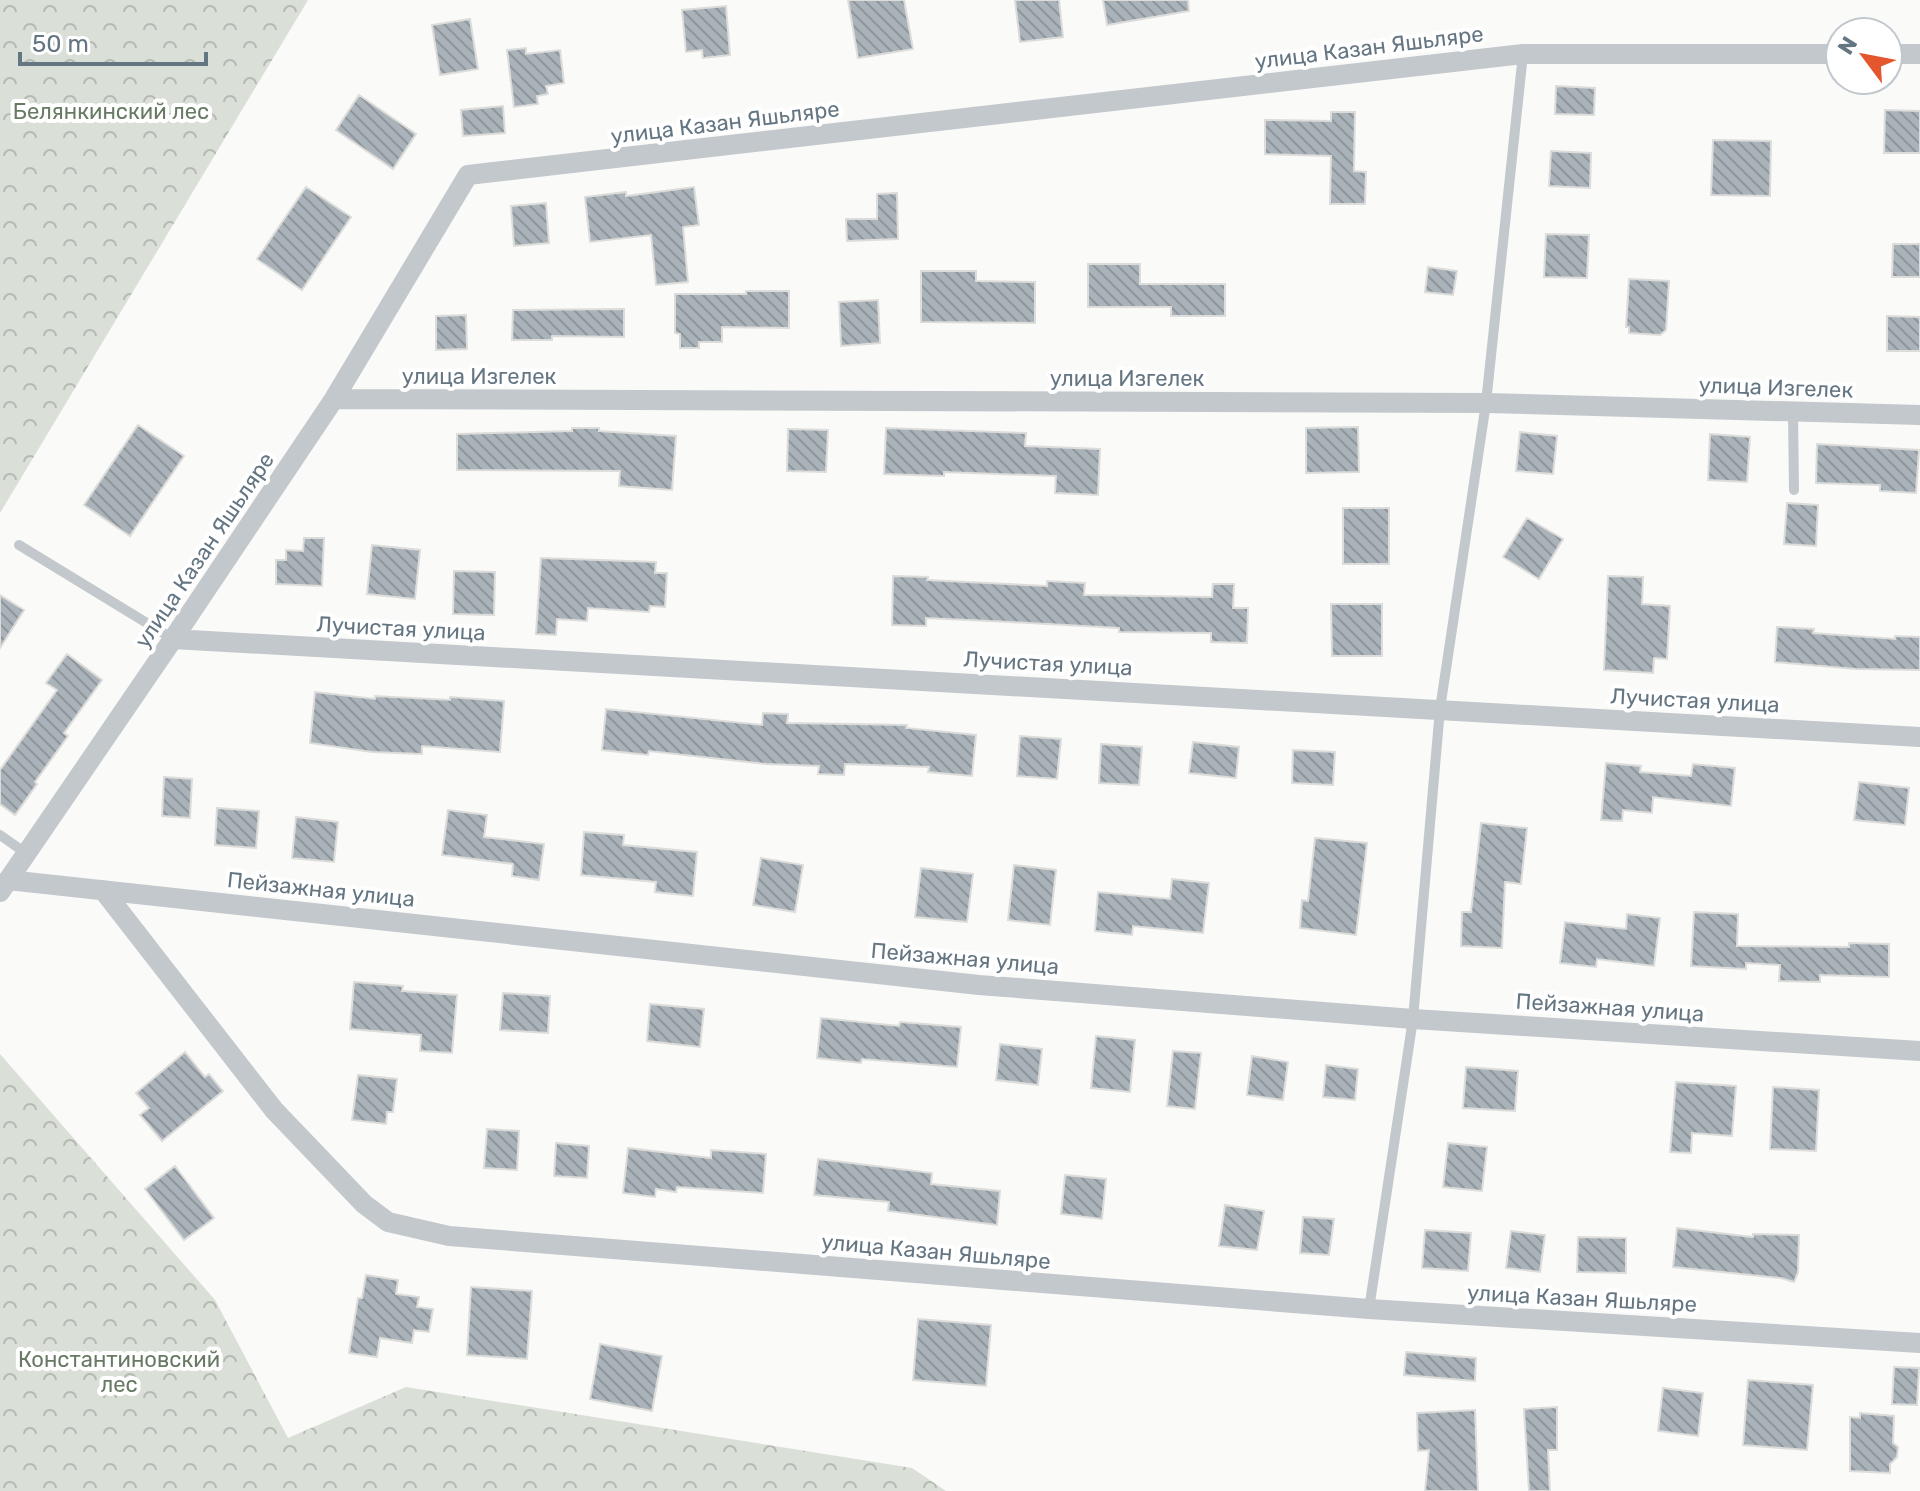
<svg xmlns="http://www.w3.org/2000/svg" width="1920" height="1491" font-family="Rubik,sans-serif">
<defs>
<pattern id="forest-crowns" width="20" height="18" patternUnits="userSpaceOnUse" patternTransform="scale(2)"><rect width="20" height="18" fill="#dadfd7"/><path d="M2 6a3 3 0 1 1 6 0M12 15a3 3 0 1 1 6 0" fill="none" stroke="#b4b9b4"/></pattern>
<pattern id="building-back-hatch" width="6" height="6" patternUnits="userSpaceOnUse" patternTransform="scale(2)"><rect width="6" height="6" fill="#aab3b9"/><path d="M-1 5l2 2M0 0l6 6M5-1l2 2" fill="none" stroke="#8e969c"/></pattern>
</defs>
<rect width="100%" height="100%" fill="#fafaf8"/>
<!-- forest -->
<path fill="url(#forest-crowns)" d="M0,0H308L0,513Z
M0,1054L215,1300L288,1438L406,1387L912,1468L946,1491H0Z"/>
<!-- building -->
<path fill="url(#building-back-hatch)" stroke="#dcdcda" stroke-width="2" d="M848,0H904L913,49L858,58Z
M1015,0H1059L1063,37L1020,42Z
M1103,0H1188L1189,11L1107,25Z
M726,6L730,55L703,58L702,50L686,52L682,10Z
M470,19L478,69L440,75L432,25Z
M526,48V54L560,50L564,83L546,86L548,94L537,96L538,104L514,107L507,50Z
M1556,86L1595,88L1594,115L1555,114Z
M359,95L416,134L393,169L336,130Z
M503,106L505,133L463,136L461,110Z
M1885,110L1920,111V153H1884Z
M1331,112H1355L1354,171L1366,172L1365,204H1330L1331,156L1265,154V120L1331,121Z
M1713,140L1771,141L1770,196L1711,195Z
M1551,151L1591,153L1590,188L1549,186Z
M306,187L351,217L302,290L257,259Z
M694,187L699,225L683,227L688,282L656,285L651,235L590,242L585,197L626,192V196Z
M897,193L898,239L847,241L846,219H877V194Z
M546,203L549,243L514,246L511,206Z
M1546,234L1589,235L1587,278L1544,277Z
M1893,244H1920V277H1892Z
M1088,264H1140V284H1225V316H1171V307H1088Z
M1428,267L1457,271L1453,295L1425,292Z
M921,271H976V281L1035,282V323L921,322Z
M1629,279L1669,281L1666,330L1660,335L1629,333V327H1626Z
M746,291H789V328L722,327V342H699V348H680V334L675,333V294H746Z
M878,300L880,343L841,346L839,302Z
M624,309V337L552,336V340H512L513,310Z
M466,315L467,349L436,350V316Z
M1887,316L1920,317V351H1887Z
M138,425L184,456L130,536L84,505Z
M1358,427L1359,472L1306,473V428Z
M572,428H599V431L676,436L672,490L619,486L620,471L457,470V434L572,431Z
M886,428L1026,433L1025,446L1100,449L1098,495L1055,493L1056,476L944,472V476L884,474Z
M788,429L828,430L826,472L787,471Z
M1520,432L1557,436L1553,474L1516,471Z
M1710,434L1750,437L1747,482L1708,480Z
M1817,444L1919,450L1916,493L1880,491V485L1816,483Z
M1787,503L1818,505L1816,546L1784,544Z
M1343,508H1389V564H1343Z
M1527,518L1563,539L1539,579L1503,557Z
M304,538H324L322,586L276,584V560H286V550L303,551Z
M372,545L420,550L415,599L367,594Z
M541,558L656,562L655,573H667L665,607L650,606L649,612L588,608L587,621L557,619L556,635L536,634Z
M454,571L495,572L494,615L453,614Z
M893,576L928,577L927,580L1047,586V581L1085,583L1084,595L1212,597L1213,584H1234L1233,608H1248L1247,643L1211,642V633L1119,632V628L1010,622L926,618V626L892,625Z
M1608,576L1643,577L1642,604L1670,606L1667,659L1654,658L1653,673L1604,670Z
M0,595L24,610L0,648Z
M1331,604H1382V656H1332Z
M1777,627L1814,629L1813,633L1895,639V636L1920,637V670L1856,669L1775,662Z
M67,654L102,680L64,733L68,736L35,782L37,784L15,815L0,804V770L57,690L46,683Z
M315,692L375,699V696L450,700V697L504,701L500,752L422,746V754L372,752L310,743Z
M606,709L762,725L763,713L788,714L787,723L907,725L906,728L976,735L972,776L928,772L929,767L845,764L844,775L818,774L819,766L766,764L649,751L648,755L602,750Z
M1020,736L1061,739L1057,779L1017,776Z
M1193,742L1239,747L1236,778L1189,773Z
M1101,744L1142,747L1139,785L1099,783Z
M1293,750L1335,752L1333,785L1292,783Z
M1606,763L1641,766L1640,772L1691,776L1693,764L1735,768L1731,806L1653,797L1652,813L1623,810L1622,821L1601,820Z
M164,777L192,779L190,818L162,816Z
M1859,782L1909,788L1905,825L1854,820Z
M217,808L259,811L256,848L215,845Z
M448,810L487,815L484,837L544,844L539,880L512,876L513,864L442,855Z
M296,817L338,822L334,862L292,858Z
M1481,823L1527,828L1521,884L1505,882L1502,948L1461,946L1462,912H1471Z
M584,832L624,835L623,845L697,852L693,896L655,892L656,882L581,875Z
M1315,838L1367,843L1356,935L1300,928L1302,900L1308,901Z
M761,858L803,865L795,912L753,905Z
M1014,865L1056,870L1050,925L1008,920Z
M921,868L973,874L967,922L915,917Z
M1172,879L1209,883L1203,933L1133,926L1132,935L1095,931L1098,892L1170,899Z
M1694,912L1738,914L1737,946L1849,947V943L1889,944V977L1820,975V982L1779,981L1780,965L1746,963V969L1691,966Z
M1627,914L1660,918L1654,966L1597,959L1596,967L1560,963L1565,922L1626,929Z
M354,982L403,986L402,991L457,995L452,1053L420,1051L421,1035L350,1029Z
M503,993L550,996L548,1033L500,1030Z
M650,1004L704,1009L700,1047L647,1041Z
M821,1018L899,1026L900,1022L961,1027L957,1067L862,1059L861,1063L817,1058Z
M1096,1036L1135,1040L1130,1092L1091,1088Z
M1000,1044L1042,1049L1038,1085L996,1080Z
M1173,1051L1201,1053L1195,1109L1167,1106Z
M185,1052L205,1077L209,1074L223,1091L162,1141L140,1115L149,1108L136,1093Z
M1252,1056L1288,1062L1283,1100L1247,1095Z
M1326,1065L1358,1069L1355,1100L1323,1097Z
M1466,1067L1518,1071L1515,1111L1463,1108Z
M358,1075L397,1079L393,1112H387L386,1124L352,1120Z
M1676,1082L1736,1086L1732,1136L1692,1133L1691,1153L1670,1152Z
M1773,1087L1819,1090L1816,1151L1770,1149Z
M487,1129L519,1131L517,1170L484,1168Z
M556,1143L589,1146L587,1178L554,1176Z
M1448,1143L1487,1147L1482,1191L1443,1187Z
M628,1148L711,1158V1150L766,1154L763,1193L677,1187L676,1192L656,1189L655,1197L623,1193Z
M818,1159L932,1173L931,1184L1000,1191L997,1225L888,1211L889,1202L814,1195Z
M175,1166L214,1218L184,1240L145,1189Z
M1065,1175L1106,1179L1102,1219L1061,1214Z
M1225,1205L1264,1211L1257,1250L1219,1246Z
M1303,1217L1334,1219L1329,1255L1300,1253Z
M1677,1228L1753,1237V1234L1799,1235L1798,1272L1794,1282L1781,1278L1673,1267Z
M1425,1230L1471,1233L1468,1271L1422,1268Z
M1511,1231L1545,1235L1540,1272L1506,1268Z
M1578,1237L1626,1238V1273L1577,1272Z
M366,1275L398,1280L396,1294L419,1297L417,1307L433,1309L429,1332L414,1330L412,1343L380,1338L377,1357L349,1353L358,1298H362Z
M471,1287L532,1291L527,1359L467,1355Z
M918,1319L991,1325L986,1386L913,1380Z
M600,1344L662,1356L652,1411L590,1399Z
M1406,1352L1476,1358L1475,1381L1404,1375Z
M1894,1367L1919,1368L1917,1405L1892,1404Z
M1748,1380L1813,1385L1807,1450L1743,1445Z
M1663,1388L1703,1393L1698,1436L1658,1431Z
M1557,1407V1450H1548L1550,1491H1529L1524,1409Z
M1475,1410L1478,1491H1425L1429,1450L1418,1451L1417,1413Z
M1860,1413L1894,1416L1893,1443L1898,1447L1897,1457L1890,1464V1473L1850,1471V1417L1860,1418Z"/>
<g fill="none" stroke-linecap="round" stroke-linejoin="round">
<!-- service -->
<path stroke="#c3c8cc" stroke-width="10" d="M1793,412L1794,490
M19,545L173,639
M0,835L27,854
M1369,1309L1413,1019L1440,709L1486,403L1523,54"/>
<!-- minor -->
<path stroke="#c3c8cc" stroke-width="20" d="M1888,54H1920
M334,399L1486,403L1920,415
M173,639L1920,737
M8,880L979,985L1413,1019L1920,1051
M103,890L274,1110L364,1204L388,1222L449,1236L1369,1309L1920,1343
M0,892L173,639L334,399L468,175L1523,54H1840"/>
</g>
<g text-anchor="middle" stroke-width="8" stroke-linejoin="round" paint-order="stroke">
<!-- street labels -->
<g font-size="22" fill="#657683" stroke="#fff">
<text transform="translate(1369 47) rotate(-7)" y="8">улица Казан Яшьляре</text>
<text transform="translate(725 122) rotate(-7)" y="8">улица Казан Яшьляре</text>
<text x="479" y="384">улица Изгелек</text>
<text x="1127" y="386">улица Изгелек</text>
<text transform="translate(1776 387) rotate(2)" y="8">улица Изгелек</text>
<text transform="translate(204 550) rotate(-56)" y="8">улица Казан Яшьляре</text>
<text transform="translate(401 628) rotate(3)" y="8">Лучистая улица</text>
<text transform="translate(1048 663) rotate(3)" y="8">Лучистая улица</text>
<text transform="translate(1695 700) rotate(3)" y="8">Лучистая улица</text>
<text transform="translate(321 889) rotate(6)" y="8">Пейзажная улица</text>
<text transform="translate(965 958) rotate(5)" y="8">Пейзажная улица</text>
<text transform="translate(1610 1007) rotate(4)" y="8">Пейзажная улица</text>
<text transform="translate(936 1251) rotate(5)" y="8">улица Казан Яшьляре</text>
<text transform="translate(1582 1298) rotate(3)" y="8">улица Казан Яшьляре</text>
</g>
<!-- park labels -->
<g font-size="22" fill="#687a64" stroke="#fff">
<text x="111" y="119">Белянкинский лес</text>
<text x="119" y="1367">Константиновский<tspan x="119" dy="25">лес</tspan></text>
</g>
</g>
<!-- north arrow -->
<g transform="translate(1864 56) rotate(302)"><circle r="38" fill="#ffffff" stroke="#c1c8cd" stroke-width="2"/>
<path d="M0-6L14 30L0 20L-14 30Z" fill="#e4572e"/>
<text y="-12" font-size="22" font-weight="bold" text-anchor="middle" fill="#657683">N</text>
</g>
<!-- scale -->
<path d="M20 52v12h186v-12" fill="none" stroke="#657683" stroke-width="4"/>
<text x="32" y="52" font-size="24" fill="#657683" stroke="#ffffff" stroke-width="6" paint-order="stroke">50 m</text>
</svg>
